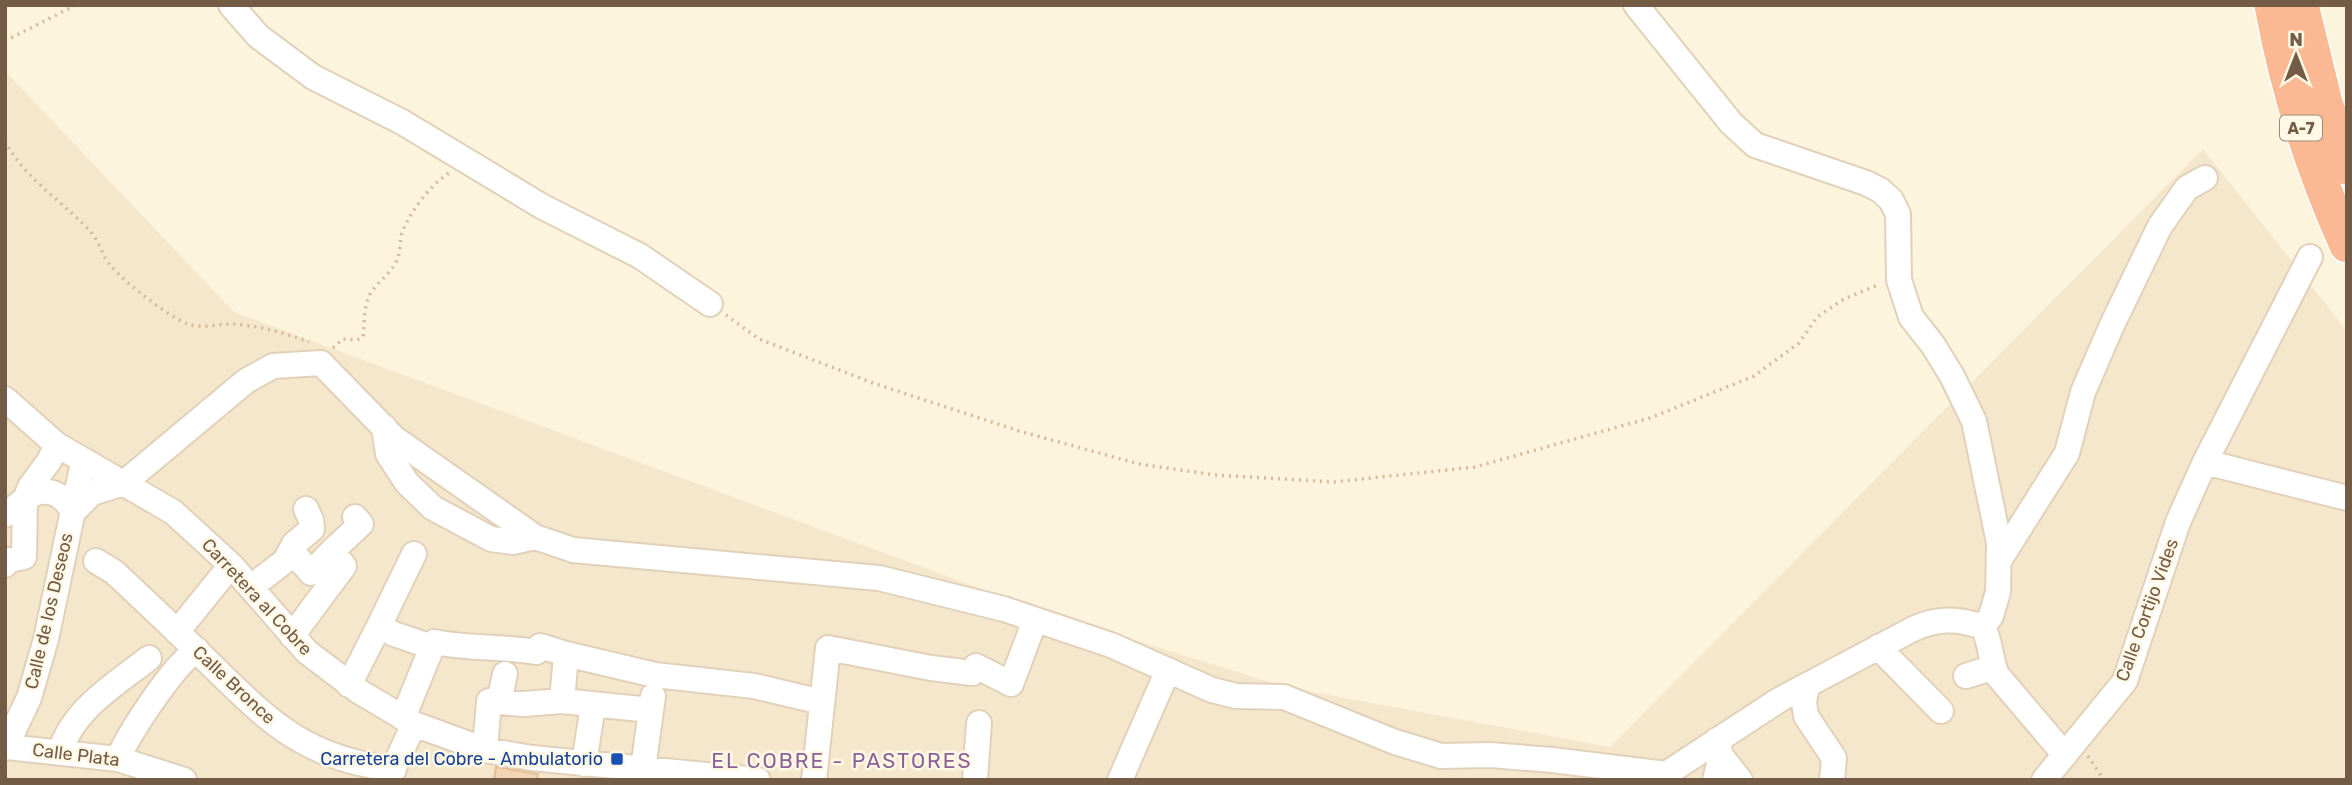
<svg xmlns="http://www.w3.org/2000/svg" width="2352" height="785" font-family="Rubik,sans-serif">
<rect width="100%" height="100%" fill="#fdf4de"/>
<!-- residential -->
<path fill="#f5e7cc" d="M5,71L234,312L1038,610L1286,687L1610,747L2203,149L2347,331V780H5Z"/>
<!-- building -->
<path fill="#f3d5b5" stroke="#e6bd95" stroke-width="2" d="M496,767L538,774L537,780H494Z"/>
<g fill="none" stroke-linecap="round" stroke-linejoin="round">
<!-- minor casing -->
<g stroke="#e1d1ba" stroke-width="28">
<path id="minor" d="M231,5L258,36L313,77L402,122L543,207L640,256L710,304
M1636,5L1731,123L1755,145L1866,183L1880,190L1891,200L1898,214L1899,280L1911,317L1933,345L1952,376L1974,421L1999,543L1998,592L1991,616L1983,627
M5,399L57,445L173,512L231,565L307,652L360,692L414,724L485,750L532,758L758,780
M384,427L388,454L407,483L433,508L491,539L513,542L535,537
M2205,462L2347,498
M73,512L92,493L124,483L246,381L273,366L321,363L394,438L535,537L573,550L879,578L1004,609L1111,645L1212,690L1236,696L1284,697L1395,742L1441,756L1490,755L1552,760L1666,774L1779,700L1913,629C1937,618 1958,618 1983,627C1991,642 1990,659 1997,675L2065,755
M5,515L25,499L30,487L49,461L57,445
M291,550L311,573L332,551
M2000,559L2067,453L2083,392L2112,325L2160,226L2187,188L2205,178
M96,561L114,572C143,599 172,626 200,654C264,716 300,759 394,769
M5,565L9,560L24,557L25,499C44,486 62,491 73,512
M251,587L285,561L294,544L312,529L311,520L306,509
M379,626L414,554
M177,632L231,565
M292,636L344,566L332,551L361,524L355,517
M1878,647L1941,711
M1966,676L1994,667
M349,685L379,626L394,634L432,647
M1807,685L1804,702L1806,716L1834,758L1832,780
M562,701L566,654
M499,702L505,674
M403,718L434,642C468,649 502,646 536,652L540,646L566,654L655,675L754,686L822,702
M7,747L118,759L184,780
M5,748L29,698L46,639L82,468L87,462
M485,750L489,701L523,704L562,701L651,710
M60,752C73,709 115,685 149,658
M1721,756L1740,780
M118,759C129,733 174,664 197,650
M584,764L593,705
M643,769L653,696
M388,780L414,724
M814,780L828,648L931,668L972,673L976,666L1011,684L1035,620
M975,780L979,723
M1120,780L1168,670
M1715,780L1721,756L1717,740
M2044,780L2125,681L2178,522L2205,462L2310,257"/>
</g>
<!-- highway casing -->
<g stroke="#fff" stroke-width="38">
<path id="highway" d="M2272,5C2287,89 2312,167 2347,245
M2301,5L2325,103L2347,167"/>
</g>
<!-- path -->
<path stroke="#d7b898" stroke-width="3.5" stroke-dasharray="2 5" stroke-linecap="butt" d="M5,41L76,5
M5,141C24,178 61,200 89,230C99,240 102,256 111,266C125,283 169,317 188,324C202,329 217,324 231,324C257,325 285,333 309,342
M726,315L759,339L873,383L1019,431L1139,464L1215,475L1334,482L1475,467L1650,418L1754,376L1799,343L1817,317L1844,299L1880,284
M333,348L343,339L357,340L363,337C365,322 363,308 370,294C377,282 391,274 397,260C401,252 399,242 402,233C410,212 429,186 449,173
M2088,756L2104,780"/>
<!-- minor -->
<use href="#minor" stroke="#fff" stroke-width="24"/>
<!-- highway -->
<use href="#highway" stroke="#fab992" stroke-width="35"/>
</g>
<!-- markers -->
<rect fill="#1a4fb4" stroke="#fff8e5" stroke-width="2.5" x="610" y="752" width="14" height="14" rx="3.5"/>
<g text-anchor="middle" stroke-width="5" stroke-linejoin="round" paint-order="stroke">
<!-- shield labels -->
<rect fill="#fff8e5" stroke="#9d8a76" stroke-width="2" x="2280" y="115.5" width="42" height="25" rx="5"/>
<g font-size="16" font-weight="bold" fill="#735b46">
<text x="2301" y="134">A-7</text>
</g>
<!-- street labels -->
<g font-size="18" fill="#735b46" stroke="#fff8e5">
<text transform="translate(257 597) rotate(47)" y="6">Carretera al Cobre</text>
<text transform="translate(2147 610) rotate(-70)" y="6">Calle Cortijo Vides</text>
<text transform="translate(49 611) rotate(-77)" y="6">Calle de los Deseos</text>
<text transform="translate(234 685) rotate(43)" y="6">Calle Bronce</text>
<text transform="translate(76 755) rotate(7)" y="6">Calle Plata</text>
</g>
<!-- transit labels -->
<g font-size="18" fill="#164399" stroke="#fff8e5" text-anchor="end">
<text x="603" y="765">Carretera del Cobre - Ambulatorio</text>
</g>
<!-- quarter labels -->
<g font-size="21" letter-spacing="2" fill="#8b6197" stroke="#fff8e5">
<text x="842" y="768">EL COBRE - PASTORES</text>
</g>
</g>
<!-- border -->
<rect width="2352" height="785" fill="none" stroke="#735b46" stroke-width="14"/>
<!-- north arrow -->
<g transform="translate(2296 56)" stroke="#fff8e5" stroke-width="5" paint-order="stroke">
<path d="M0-5L12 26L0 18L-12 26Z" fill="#735b46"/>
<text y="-10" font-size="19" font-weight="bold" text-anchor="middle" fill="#735b46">N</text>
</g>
</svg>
